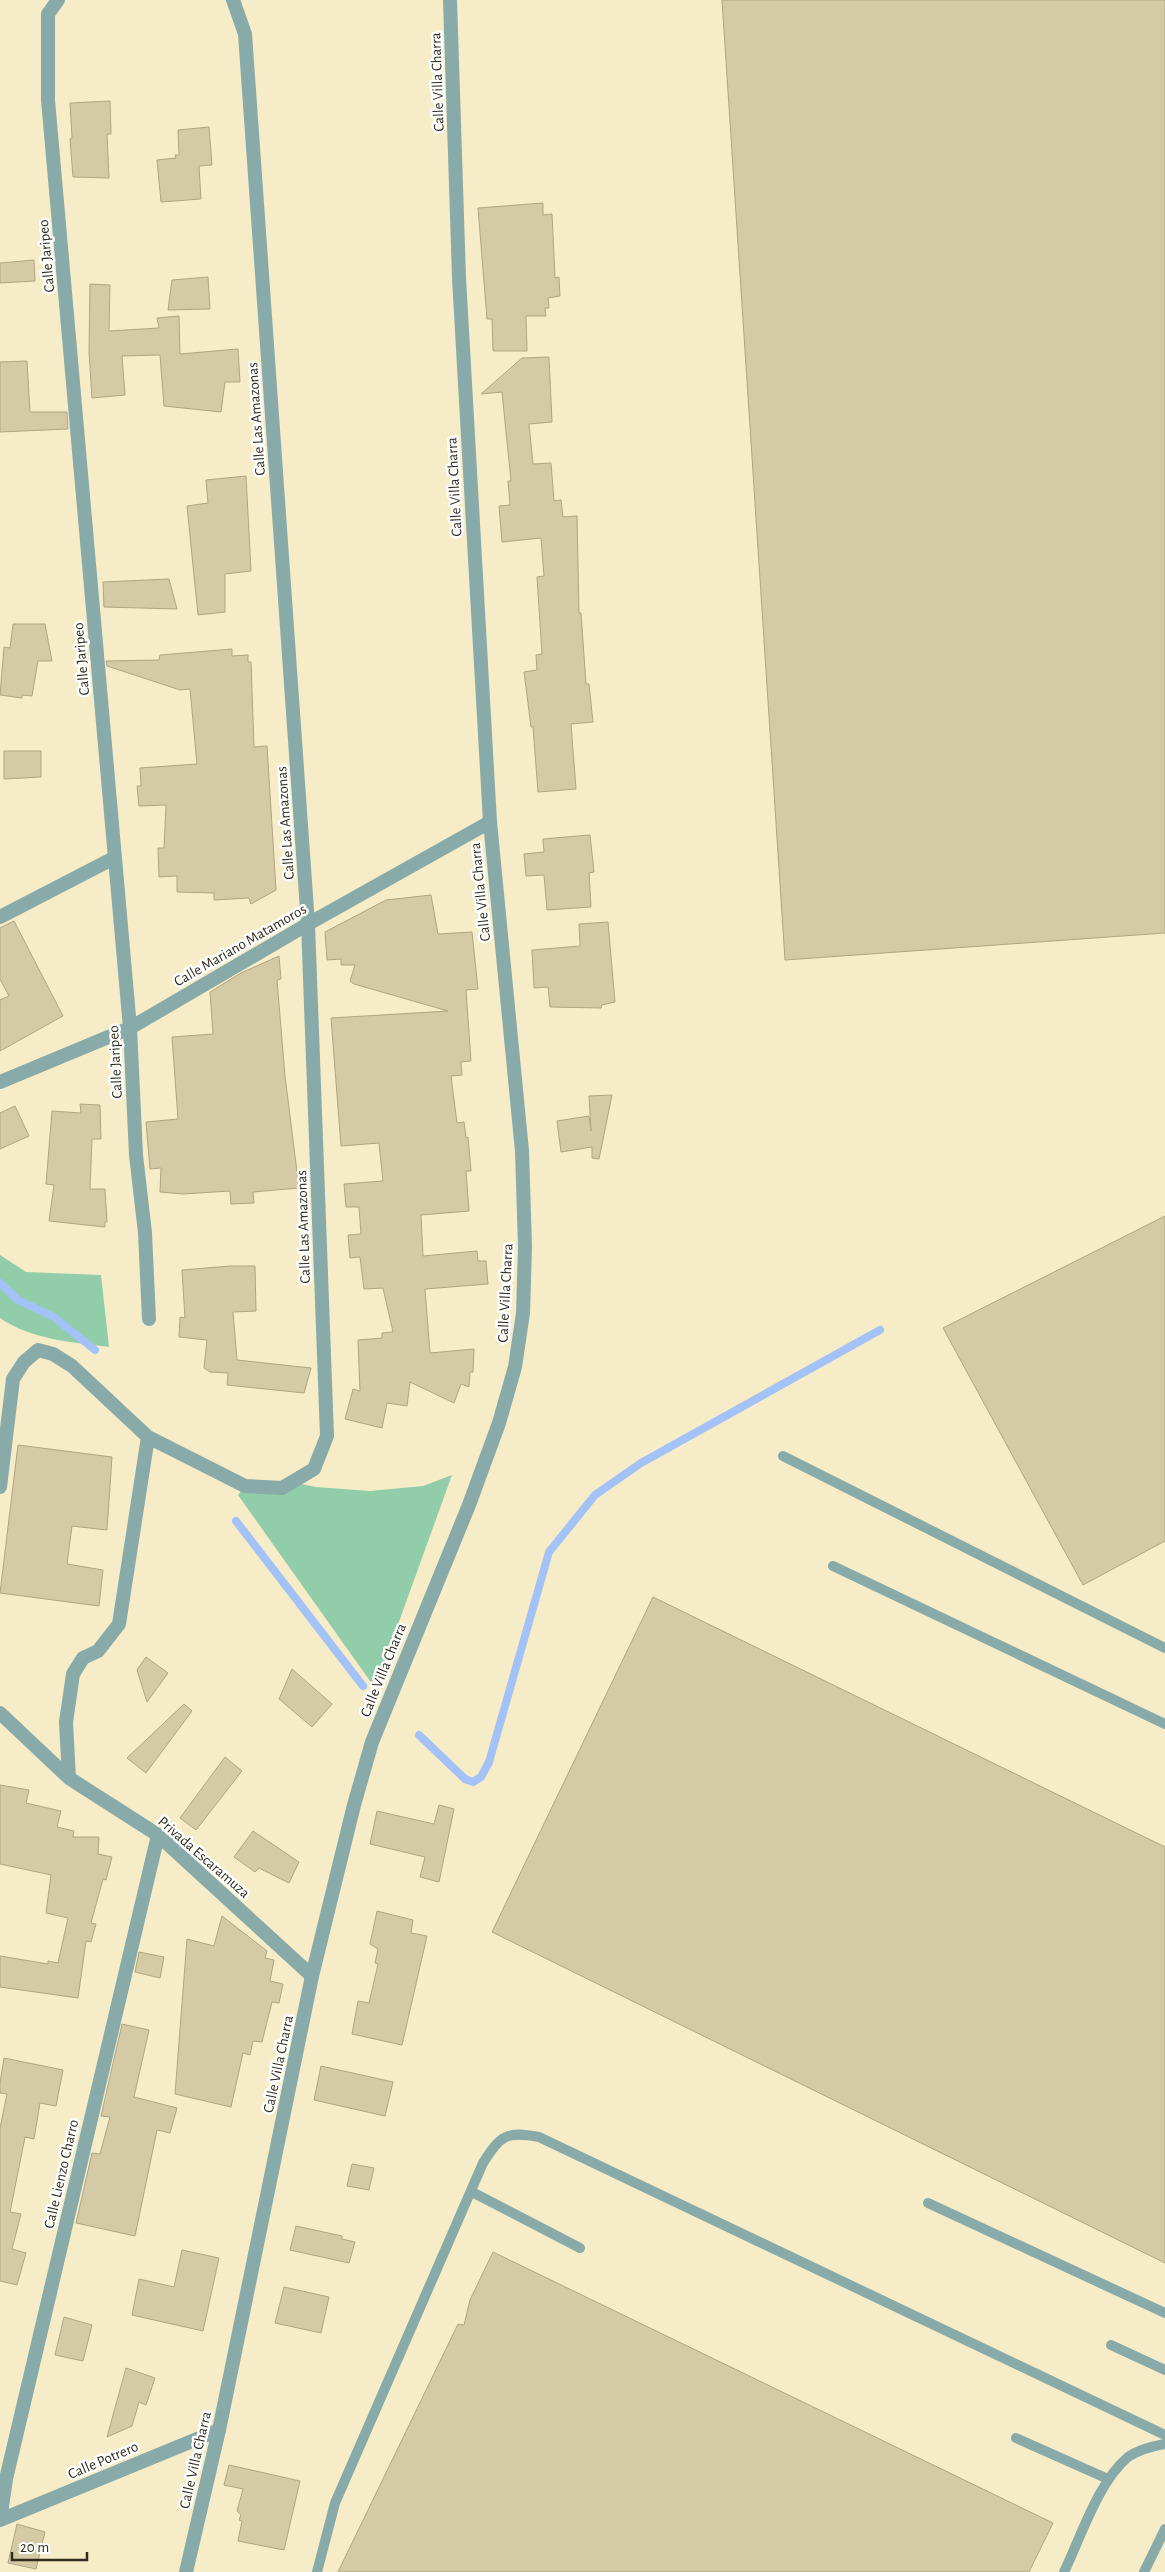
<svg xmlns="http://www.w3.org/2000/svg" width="1165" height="2572" font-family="'Alegreya Sans',sans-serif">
<rect width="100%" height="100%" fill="#f6ecc7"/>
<!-- green -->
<path fill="#91cda8" d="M0,1255L26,1272L101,1275L109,1347C72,1342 32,1340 0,1318Z
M452,1475L375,1688L238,1495L245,1486L292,1482L316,1487L370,1491L423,1486Z"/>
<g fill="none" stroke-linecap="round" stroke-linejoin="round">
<!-- stream -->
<path stroke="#a2c2f8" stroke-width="8" d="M0,1283L18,1300L54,1317L95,1350
M236,1521L363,1686
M419,1735L465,1779L473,1782L481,1777L489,1762L549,1552L595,1495L641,1463L880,1330"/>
</g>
<!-- building -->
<path fill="#d4caa5" stroke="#afa582" d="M722,0H1165V933L785,960Z
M110,101L111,134H107L109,178L73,177L70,139L72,138L70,103Z
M209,127L212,165L199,166L201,199L161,202L157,160L176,158L175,155H179L178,130Z
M543,203V215L552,214L555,278L559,277L560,296L548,298L549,308H545L546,316H526L527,351H493L492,319H487L478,208Z
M34,260L35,281L0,283V263Z
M208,277L210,309L168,310L172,280Z
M90,284L110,285L109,331L159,328L157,318L179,316L180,354L238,349L240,382H225L221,412L164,406L160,355L122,356L125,395L92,398L89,352Z
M549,357L552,422L529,424L533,464L551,463L554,501L561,500L563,517L577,516L579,613H581L586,684H589L593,722L571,724L576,789L538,792L533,727H531L524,672L537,670L536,655L542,654L537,577L544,576L541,538L502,542L499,506L510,505L508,481H511L502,392L481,394L522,358Z
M27,361L30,412H67L68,429L0,432V362Z
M246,476L251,571L225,574V612L198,615L187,506L208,503L206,480Z
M169,579L177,609L104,607L103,582Z
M13,624H45L52,661H38L32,696L22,695V698L0,695L4,647L10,648Z
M232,649V656L248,655V662H251L254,747L267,746L276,890L251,904L249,898L214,900V893L177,892V876L159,877L158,848H164L166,805L139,806L137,786H141L140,768L197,764L190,689L180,690L107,666L106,661L159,660L160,655Z
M4,751H41V777L4,779Z
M590,835L594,872L589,873L591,907L547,910L544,875L526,876L524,854L544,852L543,839Z
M431,895L438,934L472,932L478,989L466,990L471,1061L461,1062L462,1075L451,1076L457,1123L464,1122L466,1138L468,1137L471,1171H466L469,1211L421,1215L423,1256L477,1251L478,1261H486L488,1284L425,1289L430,1353L474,1349L473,1372H470L469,1387L461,1384L454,1403L410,1382L407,1406L387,1403L382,1428L345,1419L353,1389L360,1391L358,1340L382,1338V1333L393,1332L383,1288L364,1289L360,1257L350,1258L348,1235L361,1234L359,1207H346L344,1184L383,1181L379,1143L341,1146L331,1018L448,1011L354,984L350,981L355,965H341V959L327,960L325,932L386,900Z
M14,921L63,1016L0,1051V1000L9,996L0,979V928Z
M608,922L615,1002L602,1005L601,1008L550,1007L548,987L534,988L532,950L580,946L579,924Z
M279,956L281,979L277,980L285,1076L299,1188L253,1192L254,1203L231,1204L230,1191L183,1194L160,1192L161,1168L150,1169L146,1122L178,1119L172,1037L213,1034L210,992L241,973Z
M612,1095L599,1159L592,1158V1147L561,1152L557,1121L589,1116L591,1131L589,1096Z
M80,1104L100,1105L101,1139H92L90,1189H105L107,1222H105V1227L49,1221L54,1185L46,1184L52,1111L81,1113Z
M15,1106L29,1136L0,1149V1113Z
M1165,1216V1541L1083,1585L943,1328Z
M230,1266H255L256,1311L233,1312L237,1360L311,1368L304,1393L227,1385L228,1373L210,1372L204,1368L207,1340L179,1337L180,1317L185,1318L182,1270Z
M18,1445L112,1457L107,1530L72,1526L67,1564L103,1570L99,1606L0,1593Z
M653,1597L1165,1847V2263L492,1932Z
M146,1657L168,1673L147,1702L137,1670Z
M292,1669L332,1704L312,1727L279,1699Z
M184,1704L192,1711L146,1773L127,1758Z
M225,1757L242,1771L196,1830L180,1818Z
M0,1785L29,1790L26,1803L61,1811L57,1827L74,1831L73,1837H99L98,1854L112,1857L106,1880L103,1879L91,1923L96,1924L91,1942L86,1941L78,1998L0,1987V1956L48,1964V1961L58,1963L68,1918L46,1913L51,1875L0,1864Z
M439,1805L454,1809L439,1882L420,1877L425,1857L370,1844L377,1811L434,1824Z
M253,1831L299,1862L289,1883L259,1868L255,1872L234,1857Z
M377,1911L413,1920L411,1933L427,1936L402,2045L352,2034L358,2001L369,2003L378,1964L375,1963L378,1949L370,1944Z
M222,1916L267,1951L265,1958L274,1960L270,1981L283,1984L279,2003L272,2002L262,2042L253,2041L250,2055L243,2053L231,2107L175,2094L187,1939L214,1946Z
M139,1952L164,1957L160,1978L135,1972Z
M122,2024L149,2030L134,2097L177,2108L170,2133L157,2130L135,2236L76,2223L92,2153L100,2154L110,2117L101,2116Z
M4,2058L63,2070L56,2106L40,2103L34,2139L25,2137L10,2212L21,2214L12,2249L26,2253L17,2285L0,2281V2128L7,2094L0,2093V2083Z
M321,2066L393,2082L385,2116L314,2100Z
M352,2164L374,2168L369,2190L347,2186Z
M296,2226L342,2236V2239L355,2242L349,2263L290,2250Z
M182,2250L219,2258L203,2331L132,2315L139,2279L174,2287Z
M493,2252L1053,2523L1029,2572H338L458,2324L464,2325L470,2300Z
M284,2287L329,2297L321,2333L275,2323Z
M64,2317L92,2325L83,2361L55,2355Z
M126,2368L155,2378L146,2405L139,2402L132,2426L107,2437Z
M229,2465L300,2481L284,2550L238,2541L242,2521L239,2520L241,2515L237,2511L243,2489L224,2485Z
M17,2524L45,2532L36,2569L8,2563Z"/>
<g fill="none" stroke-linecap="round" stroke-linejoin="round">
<!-- service -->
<path stroke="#88aaa8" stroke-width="10" d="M783,1456L1165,1648
M833,1566L1165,1724
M472,2192L580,2248
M928,2203L1165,2313
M1111,2345L1165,2370
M1016,2438L1108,2479
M317,2572L335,2503L483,2163C501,2135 506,2131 539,2137L1165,2435
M1064,2572C1081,2537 1098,2482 1128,2457C1138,2450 1154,2446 1165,2444
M1144,2572L1165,2529"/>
<!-- minor -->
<path stroke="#88aaa8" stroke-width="14" d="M58,0L48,14V100L130,1028L136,1155L145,1233L149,1319
M450,0L459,278L490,822
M0,917L114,858
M0,1487L13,1379L24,1362L38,1350L53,1354L72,1366L148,1437L245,1486L282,1488L314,1469L327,1436L308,924L245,34L233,0
M0,1713L69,1778L158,1835L312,1976
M69,1778L66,1722L73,1674L83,1658L98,1651L119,1624L148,1437
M0,2520L6,2479L158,1835
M0,2520L219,2430"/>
<!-- tertiary -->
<path stroke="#88aaa8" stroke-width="14" d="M0,1082L130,1028L308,924L490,822L522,1151L525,1247L523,1313L515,1367L499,1423L469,1505L372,1742L354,1805L312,1976L219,2430L186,2572"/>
</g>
<g text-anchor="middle" stroke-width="5" stroke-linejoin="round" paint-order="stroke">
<!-- street labels -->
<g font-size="15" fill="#302c1e" stroke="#fff">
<text transform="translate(437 82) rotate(-92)" y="5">Calle Villa Charra</text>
<text transform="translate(46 256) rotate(-95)" y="5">Calle Jaripeo</text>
<text transform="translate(256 419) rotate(-94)" y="5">Calle Las Amazonas</text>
<text transform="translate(454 487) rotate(-93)" y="5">Calle Villa Charra</text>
<text transform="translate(81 659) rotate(-95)" y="5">Calle Jaripeo</text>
<text transform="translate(285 823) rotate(-94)" y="5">Calle Las Amazonas</text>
<text transform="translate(480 892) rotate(-96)" y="5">Calle Villa Charra</text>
<text transform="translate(240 945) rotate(-30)" y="5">Calle Mariano Matamoros</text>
<text transform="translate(115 1062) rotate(-93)" y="5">Calle Jaripeo</text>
<text transform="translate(303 1227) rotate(-92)" y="5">Calle Las Amazonas</text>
<text transform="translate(505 1293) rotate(-87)" y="5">Calle Villa Charra</text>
<text transform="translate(383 1670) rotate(-68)" y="5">Calle Villa Charra</text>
<text transform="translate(204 1857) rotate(41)" y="5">Privada Escaramuza</text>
<text transform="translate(278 2064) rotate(-78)" y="5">Calle Villa Charra</text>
<text transform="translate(61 2174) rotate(-77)" y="5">Calle Lienzo Charro</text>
<text transform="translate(103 2460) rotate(-23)" y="5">Calle Potrero</text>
<text transform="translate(195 2460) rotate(-77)" y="5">Calle Villa Charra</text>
</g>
</g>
<!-- scale -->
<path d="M12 2552v8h75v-8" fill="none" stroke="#302c1e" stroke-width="2.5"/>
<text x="20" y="2552" font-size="15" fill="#302c1e" stroke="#ffffff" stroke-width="4" paint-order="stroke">20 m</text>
</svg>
